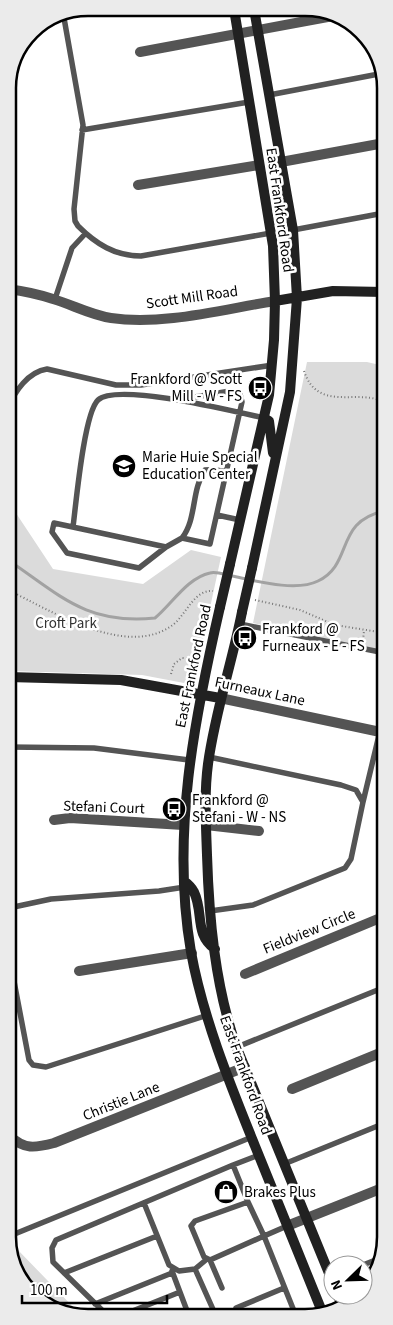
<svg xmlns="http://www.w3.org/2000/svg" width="393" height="1325" font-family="'Source Sans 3',sans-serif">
<rect width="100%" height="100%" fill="#fff"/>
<!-- green -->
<path fill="#dbdbdb" d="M307,362H367L384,366L385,651L253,623Z
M8,501L53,569L143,584L191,550L221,557L195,677L184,683L142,675L8,671Z
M9,1240L16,1248L82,1316H72L31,1294L9,1252Z"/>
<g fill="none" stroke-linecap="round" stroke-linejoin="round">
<!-- stream -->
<path stroke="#a2a2a2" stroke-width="3" d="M8,560C60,595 86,625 155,618C172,604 187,578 210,573C216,571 226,575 232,576C256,581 296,592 318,581C354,564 334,521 385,511"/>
<!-- path -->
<path stroke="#767676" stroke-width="2" stroke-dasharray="1 2.5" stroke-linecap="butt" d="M304,371C318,413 357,388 384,402
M8,590C52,611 128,660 174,624C186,614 195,589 213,591
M255,600L300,610L335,625L385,633
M363,640L364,631
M171,674L174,664L182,658L200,659"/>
<!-- lane -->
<path stroke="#545454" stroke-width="5.5" d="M64,18L83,125L74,209L75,221L78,226C96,244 115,256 141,256L271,233
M269,95L384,73
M82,130L249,102
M293,230L384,213
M55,299L72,248L85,234
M8,408C15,391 28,372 47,369L116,385H141L273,365
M217,515L240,520
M73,527C76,504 84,413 98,400C117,382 237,412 264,418
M182,538C197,519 191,490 205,470C220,468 235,475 250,479
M166,547L54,523L52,532L67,553L139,568L166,547L182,538L210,544L242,402L240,394L230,391L177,400
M240,624L385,653
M8,747L94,748L189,760
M209,757L341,785L356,790L363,802L351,859L345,868L253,905L210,911
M363,802L380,731
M9,908L51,899L159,891L185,887
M9,955L29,1060L33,1065L46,1067L208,1015
M237,1047L385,987
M284,1164L385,1123
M233,1165L259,1155
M144,1203L169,1265L179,1271L195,1269L216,1316
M287,1226L264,1236L296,1316
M9,1230L17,1233L252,1137
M210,1260L222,1288
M363,1265L378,1259
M195,1269L207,1259
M172,1271L189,1316
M64,1273L157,1236
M363,1284L369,1282
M95,1304L172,1273
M236,1308L284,1288
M108,1316L53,1262L52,1248L56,1240L233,1165L248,1202L195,1221L191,1226L204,1257L210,1260L264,1236L248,1202
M120,1316L180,1292
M173,1316L187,1310"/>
<!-- street -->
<path stroke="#545454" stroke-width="10" d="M140,52L333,16
M8,94L12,123L8,191
M281,162L384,143
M138,185L259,165
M8,289C23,291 38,294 53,299C73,305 91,315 111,318C162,326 224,309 275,301
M220,698L385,733
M54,820L70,818L183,825
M206,825L259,831
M79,971L192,953
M245,974L385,916
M292,1089L385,1051
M9,1135C24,1150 35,1148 54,1143L245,1067
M287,1226L385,1187"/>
<!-- secondary -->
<path stroke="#212121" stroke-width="10" d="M275,301L333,291L384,292
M264,418L269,421L273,453
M230,564L269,395L274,340L275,301L273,246L234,9
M252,568L290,392L297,298L293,230L254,9
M220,607C194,720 171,836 191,952C203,1018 230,1084 255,1146C278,1202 300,1258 323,1314
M242,612C232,663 215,712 208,764C204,794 206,825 207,855C209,919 215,985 236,1046L333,1283
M8,677L121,680L220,698
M184,881C188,884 192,888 194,892C204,913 194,934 215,949
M338,1295L341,1304"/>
<!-- secondary-bridge -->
<path stroke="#212121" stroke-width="10" d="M220,607L230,564
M242,612L252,568"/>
</g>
<!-- icons -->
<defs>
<g id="bus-disc" transform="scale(1.25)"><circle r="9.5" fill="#000" stroke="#fff"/><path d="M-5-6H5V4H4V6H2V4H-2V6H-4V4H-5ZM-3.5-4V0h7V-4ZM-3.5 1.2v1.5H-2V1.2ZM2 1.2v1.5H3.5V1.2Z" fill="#fff"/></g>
<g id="school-disc" transform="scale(1.25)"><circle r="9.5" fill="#000" stroke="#fff"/><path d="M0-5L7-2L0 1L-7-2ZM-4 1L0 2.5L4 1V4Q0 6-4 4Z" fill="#fff"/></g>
<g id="shop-disc" transform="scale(1.25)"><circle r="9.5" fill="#000" stroke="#fff"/><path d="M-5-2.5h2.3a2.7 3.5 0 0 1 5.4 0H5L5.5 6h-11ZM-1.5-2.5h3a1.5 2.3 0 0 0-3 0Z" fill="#fff"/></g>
</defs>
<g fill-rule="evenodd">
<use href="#bus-disc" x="260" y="388"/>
<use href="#school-disc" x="124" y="466"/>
<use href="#bus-disc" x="245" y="638"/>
<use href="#bus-disc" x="174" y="809"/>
<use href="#shop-disc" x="226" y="1192"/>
</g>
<g text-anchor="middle" stroke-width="5" stroke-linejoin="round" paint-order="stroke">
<!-- street labels -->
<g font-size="15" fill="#000" stroke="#fff">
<text transform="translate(280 210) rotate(82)" y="5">East Frankford Road</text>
<text transform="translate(192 297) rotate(-8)" y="5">Scott Mill Road</text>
<text transform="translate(193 666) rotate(-78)" y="5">East Frankford Road</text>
<text transform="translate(260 691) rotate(12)" y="5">Furneaux Lane</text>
<text transform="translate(104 807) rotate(2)" y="5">Stefani Court</text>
<text transform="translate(309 931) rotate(-22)" y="5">Fieldview Circle</text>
<text transform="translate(246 1075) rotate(70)" y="5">East Frankford Road</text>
<text transform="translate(121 1101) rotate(-22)" y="5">Christie Lane</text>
</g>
<!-- poi labels -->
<g font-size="15" fill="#000" stroke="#fff" text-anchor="start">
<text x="242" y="384" text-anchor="end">Frankford @ Scott<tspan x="242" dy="17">Mill - W - FS</tspan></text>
<text x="142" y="462">Marie Huie Special<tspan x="142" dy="17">Education Center</tspan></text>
<text x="262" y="634">Frankford @<tspan x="262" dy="17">Furneaux - E - FS</tspan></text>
<text x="192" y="805">Frankford @<tspan x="192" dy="17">Stefani - W - NS</tspan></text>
<text x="244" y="1197">Brakes Plus</text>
</g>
<!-- park labels -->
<g font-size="15" fill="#323232" stroke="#fff">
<text x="66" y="628">Croft Park</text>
</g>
</g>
<!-- crop -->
<path d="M0 0H393V1325H0ZM88 16H305A72 72 0 0 1 377 88V1237A72 72 0 0 1 305 1309H88A72 72 0 0 1 16 1237V88A72 72 0 0 1 88 16Z" fill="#ebebeb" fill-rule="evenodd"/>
<path fill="none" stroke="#000" stroke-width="2.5" d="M88 16H305A72 72 0 0 1 377 88V1237A72 72 0 0 1 305 1309H88A72 72 0 0 1 16 1237V88A72 72 0 0 1 88 16Z"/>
<!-- north arrow -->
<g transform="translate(348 1280) rotate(247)"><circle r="24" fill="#ffffff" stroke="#999999"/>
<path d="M0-4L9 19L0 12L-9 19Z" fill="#000000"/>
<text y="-8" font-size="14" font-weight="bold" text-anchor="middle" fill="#000000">N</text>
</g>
<!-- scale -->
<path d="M22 1295v8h145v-8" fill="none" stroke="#000000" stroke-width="2.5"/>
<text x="30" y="1295" font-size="15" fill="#000000" stroke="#ffffff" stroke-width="4" paint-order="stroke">100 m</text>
</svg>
